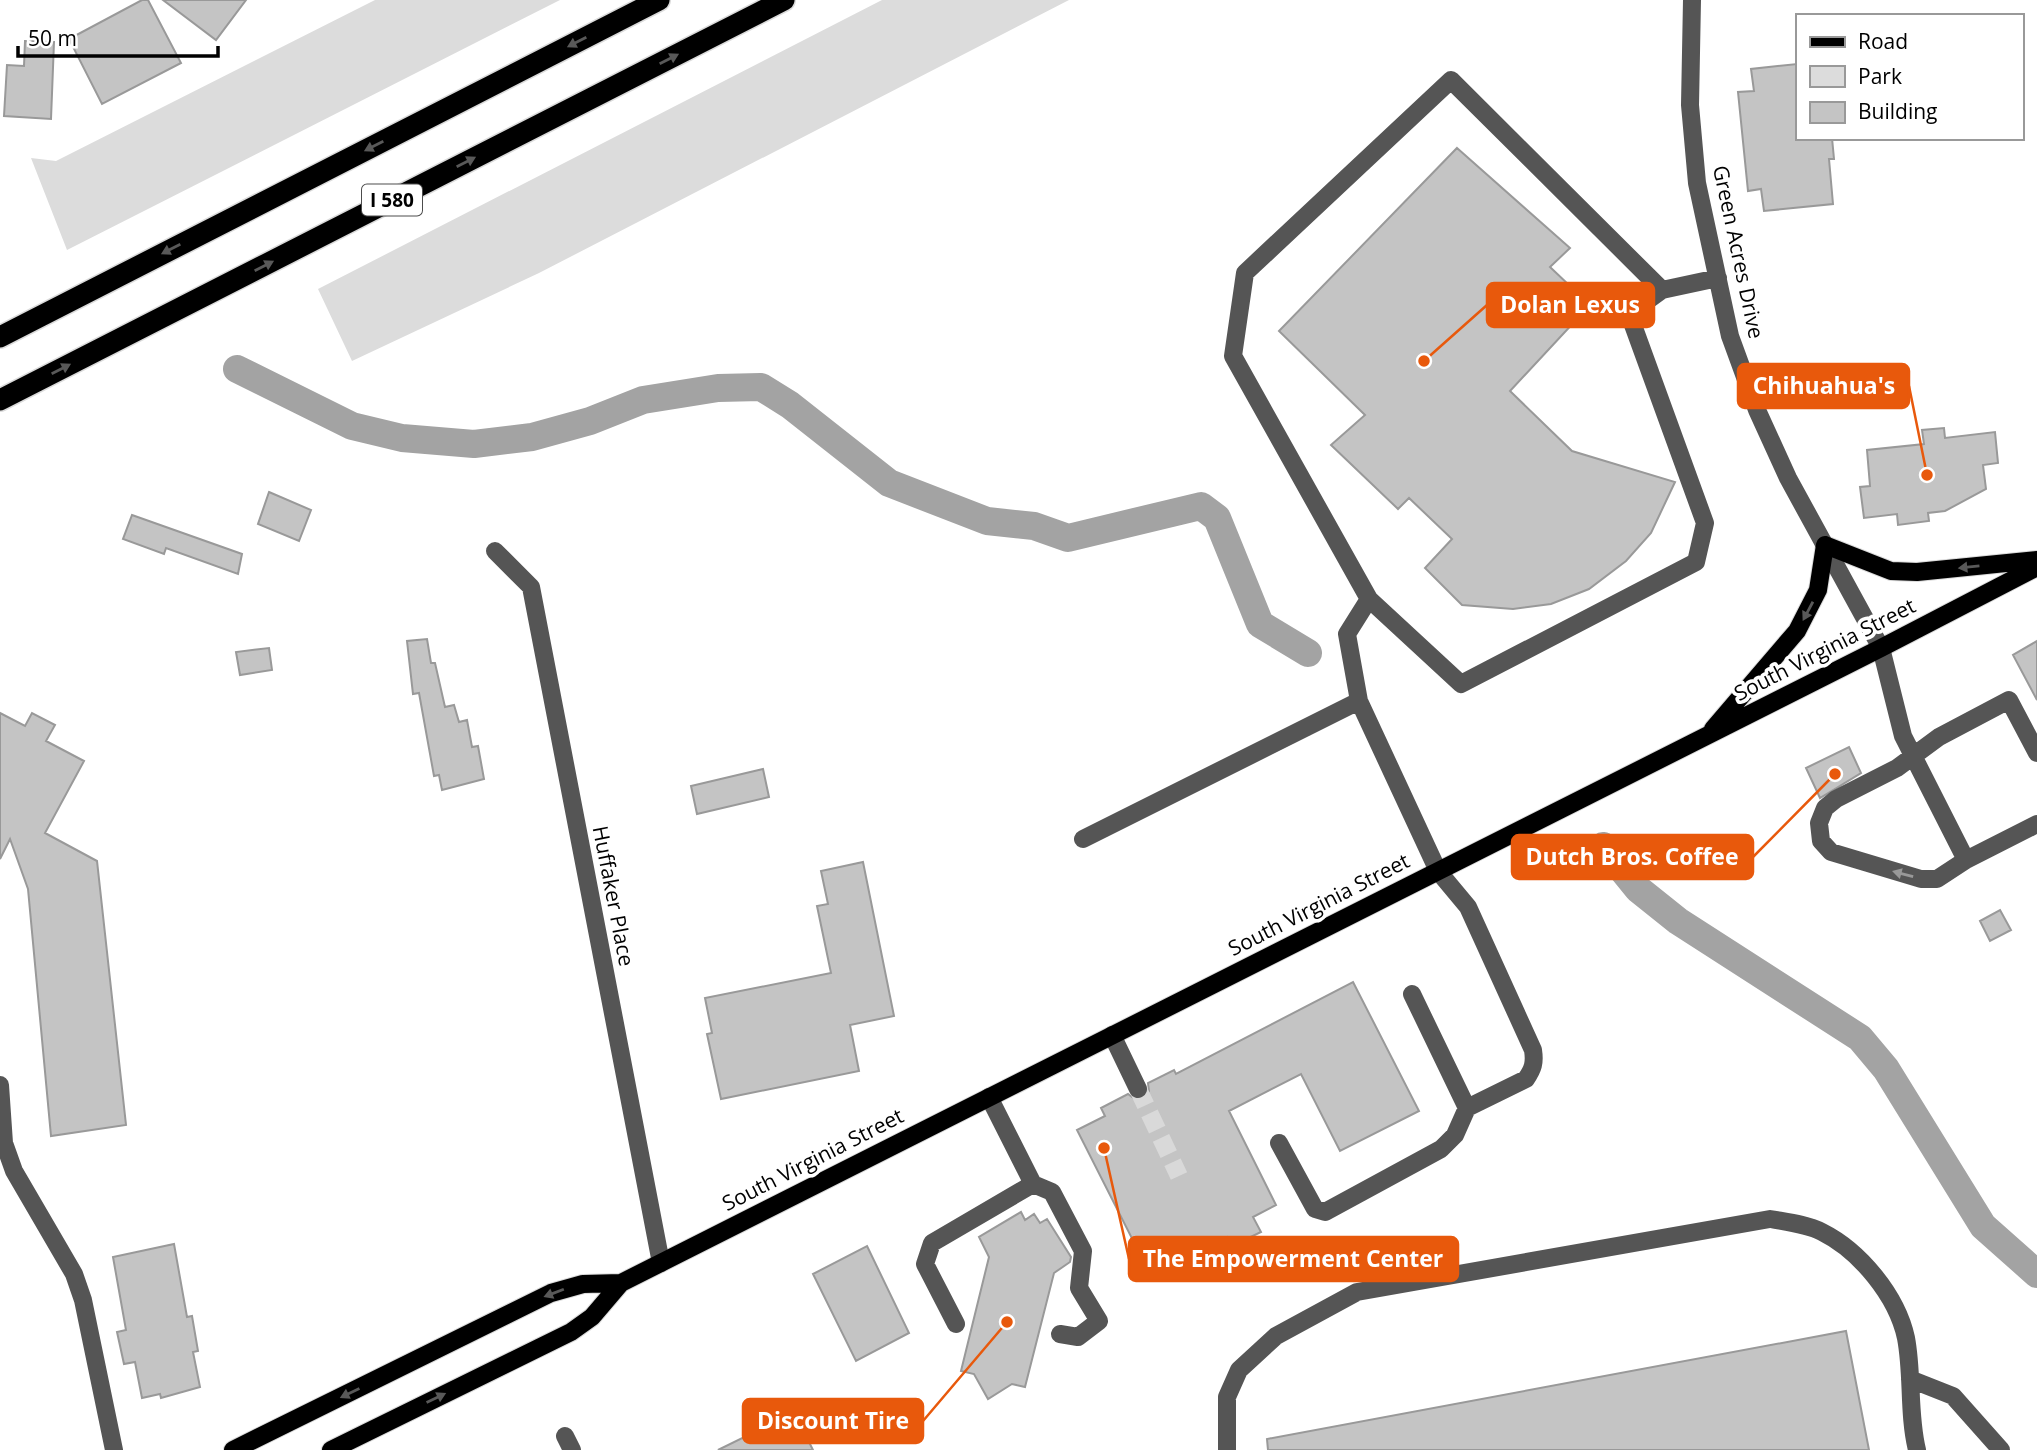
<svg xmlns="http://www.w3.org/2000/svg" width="2037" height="1450" font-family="'Open Sans',sans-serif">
<rect width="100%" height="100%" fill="#fff"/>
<!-- green -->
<path fill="#dcdcdc" d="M375,0H560L67,250L31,158L56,161Z
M882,0H1069L539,273L352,361L318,289Z"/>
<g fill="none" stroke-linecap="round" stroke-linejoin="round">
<!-- canal -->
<path stroke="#a3a3a3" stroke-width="28" d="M237,369L352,426L402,438L474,444L532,437L590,421L643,400L718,388L761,387L790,405L889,483L987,521L1034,526L1068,538L1201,506L1217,518L1260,624L1308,653
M1603,846L1638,889L1678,921L1860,1038L1886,1069L1983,1226L2037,1274"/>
</g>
<!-- building -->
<path fill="#c4c4c4" stroke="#999" stroke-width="2" d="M142,0H148L181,63L102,104L69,39Z
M163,0H246L216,40Z
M25,41L54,42L51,119L4,116L7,65L24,66Z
M1797,64V138H1832L1834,159H1829L1833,204L1764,211L1761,189L1748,191L1738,92L1754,91L1751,69Z
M1457,148L1570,248L1550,267L1590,305L1510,391L1572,451L1675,482L1651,533L1626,561L1589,589L1551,604L1513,609L1462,605L1425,568L1452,539L1409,498L1398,509L1331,445L1365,415L1279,331Z
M1944,428L1945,438L1995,432L1998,463L1983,465L1986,489L1945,511L1928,513L1929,521L1898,525L1897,514L1864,518L1860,487L1870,486L1867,450L1924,444L1922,430Z
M269,492L311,510L299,541L258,524Z
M132,515L242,554L238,574L166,548L164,554L123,539Z
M427,639L431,663H435L445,707L454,705L459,722L467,720L472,747L478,746L484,779L442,790L439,775L434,776L419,693L413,694L407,641Z
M2037,641V700L2013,655Z
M269,648L272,670L240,675L236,652Z
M0,713L25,726L32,713L55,725L46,741L84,761L45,833L97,861L126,1125L51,1136L28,889L10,839L0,859Z
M1849,747L1861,773L1820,798L1806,768Z
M763,769L769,797L697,814L691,786Z
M863,862L894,1016L850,1025L859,1071L721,1099L707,1034L712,1033L705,998L831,973L817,906L828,904L821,871Z
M2000,910L2011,930L1990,941L1980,921Z
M1353,982L1419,1111L1340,1151L1301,1074L1229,1111L1276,1205L1253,1217L1261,1232L1232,1246L1227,1237L1177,1262L1175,1259L1149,1272L1077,1130L1105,1116L1101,1108L1128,1094L1136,1100L1144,1099L1149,1091L1148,1083L1174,1070L1176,1074Z
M1021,1212L1025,1220L1034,1214L1040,1223L1047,1219L1071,1257L1070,1262L1054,1273L1025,1387L1012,1384L988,1399L974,1374L961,1371L989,1257L979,1237Z
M174,1244L187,1317L192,1316L198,1351L193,1352L200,1387L161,1398L160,1394L142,1398L135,1362L124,1364L117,1332L126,1330L113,1257Z
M867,1246L909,1333L856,1361L813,1274Z
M1846,1331L1869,1450H1268L1267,1439Z
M794,1412L813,1450H718L767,1426Z"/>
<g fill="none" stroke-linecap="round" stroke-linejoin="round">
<!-- minor-tunnel -->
<path stroke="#d9d9d9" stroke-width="18" stroke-dasharray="18 9" stroke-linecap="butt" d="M1138,1089L1179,1176"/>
<!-- major casing -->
<g stroke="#dbdbdb" stroke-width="20">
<path id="major" d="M1713,729L1797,631L1818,590L1825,545L1891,571L1917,572L2037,560
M233,1450L551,1293L583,1284L621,1283L1881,648L2037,567
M331,1450L571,1332L592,1317L621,1283"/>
</g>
<!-- highway casing -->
<g stroke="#dbdbdb" stroke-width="24">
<path id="highway" d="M0,337L659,0
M0,400L784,0"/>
</g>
<!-- minor -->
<path stroke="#555" stroke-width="18" d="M1692,0L1690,105L1697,183L1730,336L1757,410L1788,478L1881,648L1903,736L1966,860L2037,824
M495,551L531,587L661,1263
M1369,599L1233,356L1245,273L1451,80L1662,290
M1083,839L1359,701
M1966,860L1937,879H1921L1831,852L1821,841L1819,823L1825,808L1836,799L1897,768L1939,737L2009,700L2037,753
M1412,994L1467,1108
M1112,1035L1138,1089
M0,1085L4,1143L14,1171L74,1274L83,1300L114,1450
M1279,1143L1315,1209L1325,1212L1441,1149L1455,1135L1467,1108L1526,1079C1533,1069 1535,1063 1533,1050L1468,907L1438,871L1359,701L1347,634L1369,599L1461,684L1696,562L1705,523L1629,314L1662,290L1718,278
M1033,1184L1052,1192L1083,1251L1079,1288L1099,1321L1078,1337L1060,1334
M956,1324L925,1264L932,1243L1033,1184L989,1097
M1910,1379L1953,1396L2001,1450
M565,1436L572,1450
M1227,1450V1397L1239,1370L1276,1336L1357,1292L1770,1219C1786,1222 1806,1224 1822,1232C1860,1251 1897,1296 1906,1338C1913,1375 1908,1413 1917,1450"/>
<!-- major -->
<use href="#major" stroke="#000" stroke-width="18"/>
<!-- highway -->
<use href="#highway" stroke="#000" stroke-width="21"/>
</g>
<!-- one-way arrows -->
<defs><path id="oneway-solid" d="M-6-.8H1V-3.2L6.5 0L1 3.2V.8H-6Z" transform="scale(1.75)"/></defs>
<g fill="#595959">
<use href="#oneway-solid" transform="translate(577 42) rotate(153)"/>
<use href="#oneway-solid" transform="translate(669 59) rotate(-27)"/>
<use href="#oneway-solid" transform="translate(374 146) rotate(153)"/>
<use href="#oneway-solid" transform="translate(466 162) rotate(-27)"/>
<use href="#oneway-solid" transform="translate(171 249) rotate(153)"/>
<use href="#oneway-solid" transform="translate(264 266) rotate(-27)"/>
<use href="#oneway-solid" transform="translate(61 369) rotate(-27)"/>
<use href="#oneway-solid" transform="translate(1969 567) rotate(174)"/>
<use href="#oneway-solid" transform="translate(1808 611) rotate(118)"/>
<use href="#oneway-solid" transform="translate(554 1293) rotate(159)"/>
<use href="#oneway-solid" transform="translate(350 1393) rotate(154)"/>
<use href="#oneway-solid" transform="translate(436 1398) rotate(-26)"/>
</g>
<use fill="#999" href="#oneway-solid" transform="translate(1903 874) rotate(-165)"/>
<g text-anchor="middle" stroke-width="7" stroke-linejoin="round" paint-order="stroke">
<!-- shield labels -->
<rect fill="#fff" stroke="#4c4c4c" stroke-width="2" x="362" y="184.5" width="60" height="31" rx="5"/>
<g font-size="19" font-weight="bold" fill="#000">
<text x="392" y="207">I 580</text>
</g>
<!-- street labels -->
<g font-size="21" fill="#000" stroke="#fff">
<text transform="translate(1738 252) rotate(78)" y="7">Green Acres Drive</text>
<text transform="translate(1825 650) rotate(-27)" y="7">South Virginia Street</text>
<text transform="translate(613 896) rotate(79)" y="7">Huffaker Place</text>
<text transform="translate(1319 905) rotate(-27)" y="7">South Virginia Street</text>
<text transform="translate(813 1160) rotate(-27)" y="7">South Virginia Street</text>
</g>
</g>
<!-- callouts -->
<path fill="none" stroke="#e8590c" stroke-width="2.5" d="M1424 361L1487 305M1927 475L1909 386M1835 774L1753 857M1104 1148L1129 1259M1007 1322L923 1421"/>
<g fill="#e8590c" stroke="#fff" stroke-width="2.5">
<circle cx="1424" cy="361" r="7"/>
<circle cx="1927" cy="475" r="7"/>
<circle cx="1835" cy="774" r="7"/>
<circle cx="1104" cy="1148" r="7"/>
<circle cx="1007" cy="1322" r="7"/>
</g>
<g fill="#e8590c" stroke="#e8590c" stroke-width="2.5">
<rect x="1487" y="283" width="167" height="44" rx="7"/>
<rect x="1738" y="364" width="171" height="44" rx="7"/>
<rect x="1512" y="835" width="241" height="44" rx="7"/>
<rect x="1129" y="1237" width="329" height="44" rx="7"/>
<rect x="743" y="1399" width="180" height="44" rx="7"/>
</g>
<g font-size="23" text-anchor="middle" font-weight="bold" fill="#fff">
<text x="1570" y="313">Dolan Lexus</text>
<text x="1824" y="394">Chihuahua's</text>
<text x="1632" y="865">Dutch Bros. Coffee</text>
<text x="1293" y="1267">The Empowerment Center</text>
<text x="833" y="1429">Discount Tire</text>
</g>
<!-- legend -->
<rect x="1796" y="14" width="228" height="126" fill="#ffffff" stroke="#999999" stroke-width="2"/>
<rect x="1810" y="37" width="35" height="10" fill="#000000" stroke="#999999" stroke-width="2"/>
<text x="1858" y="49" font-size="21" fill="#000000">Road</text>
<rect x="1810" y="66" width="35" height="21" fill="#dcdcdc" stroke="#999999" stroke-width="2"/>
<text x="1858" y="84" font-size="21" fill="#000000">Park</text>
<rect x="1810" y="102" width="35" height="21" fill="#c4c4c4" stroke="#999999" stroke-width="2"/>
<text x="1858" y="119" font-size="21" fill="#000000">Building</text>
<!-- scale -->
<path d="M18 46v10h200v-10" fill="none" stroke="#000000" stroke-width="3.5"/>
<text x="28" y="46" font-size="21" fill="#000000" stroke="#ffffff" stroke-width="5" paint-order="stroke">50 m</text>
</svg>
